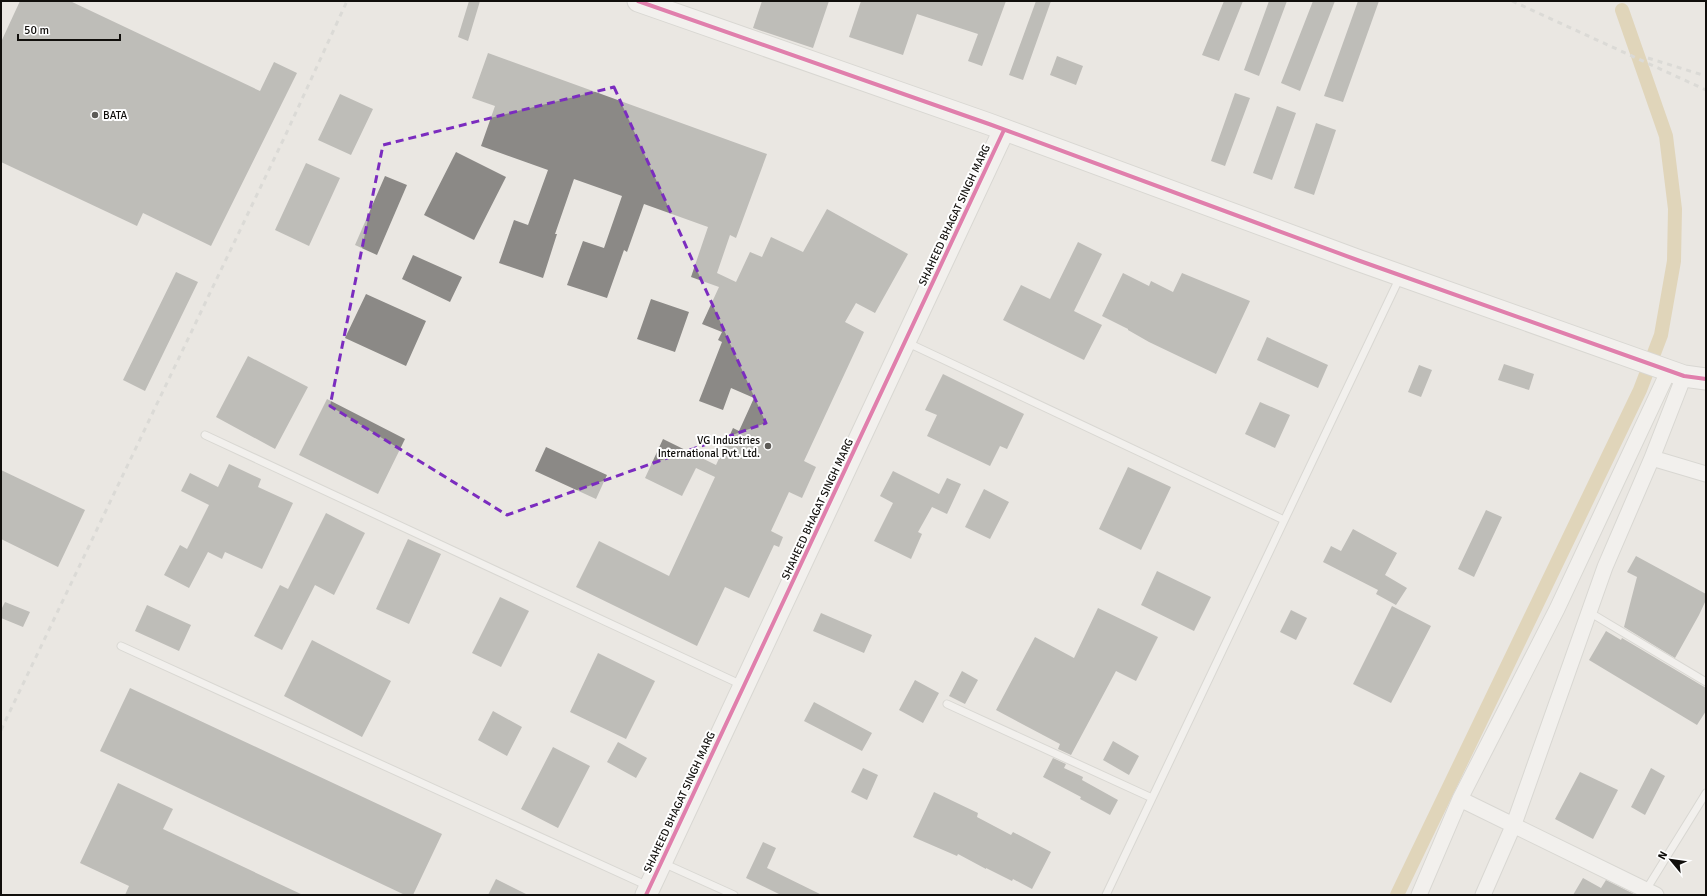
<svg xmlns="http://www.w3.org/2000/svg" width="1707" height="896" font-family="Signika,sans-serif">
<rect width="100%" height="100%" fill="#eae7e2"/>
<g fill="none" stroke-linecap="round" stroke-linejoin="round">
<!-- canal -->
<path stroke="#d6be8b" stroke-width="14" d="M1397,895L1640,390L1661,335L1674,261L1675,209L1666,136L1622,10"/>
</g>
<!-- building -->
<path fill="#8b8986" d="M20,1H70L260,91L274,62L297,73L211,246L143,213L137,226L1,162V42Z
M469,1H480L468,41L458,37Z
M762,1H829L813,48L753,28Z
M861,1H1006L982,66L968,61L978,34L917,14L903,55L849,37Z
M1036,1H1051L1023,80L1009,75Z
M1224,1H1243L1219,61L1202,55Z
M1269,1H1287L1259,76L1244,70Z
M1313,1H1335L1300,91L1281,83Z
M1358,1H1379L1343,102L1324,96Z
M488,53L767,154L736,238L730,235L717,273L736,282L750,252L762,257L771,237L803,252L827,209L908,254L875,313L856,303L845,322L864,332L804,461L816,467L802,498L789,492L771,531L783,537L779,547L774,545L749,598L725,587L697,646L576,587L599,541L669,576L715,477L696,468L682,496L645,478L663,439L716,465L733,428L739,431L754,398L731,388L723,410L699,401L722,342L718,340L722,332L702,324L719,287L691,277L708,227L644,204L627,252L624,250L607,298L567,285L583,241L604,248L622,196L574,179L555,234H557L543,278L499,263L514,220L528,225L548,170L481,146L495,106L472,98Z
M1057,56L1083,66L1076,85L1050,75Z
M1235,93L1250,98L1225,166L1211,161Z
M340,94L373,109L351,155L318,140Z
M1277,106L1296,113L1272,180L1253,173Z
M1316,123L1336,130L1314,195L1294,188Z
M456,152L506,177L474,240L424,215Z
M306,163L340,178L309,246L275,230Z
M385,176L407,185L377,255L355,245Z
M1078,242L1102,254L1074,311L1102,325L1084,360L1003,320L1021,285L1050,299Z
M413,255L462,277L450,302L402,279Z
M176,272L198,282L145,391L123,380Z
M1123,273L1149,286L1151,281L1173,292L1182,273L1250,301L1216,374L1149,342L1128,330V329L1102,316Z
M366,294L426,321L406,366L345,338Z
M651,299L689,312L675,352L637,339Z
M1267,337L1328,365L1318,388L1257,360Z
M248,356L308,387L275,449L216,417Z
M1504,364L1534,374L1529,390L1498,380Z
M1419,365L1432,370L1421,397L1408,392Z
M943,374L1024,414L1007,449L1000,446L990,466L927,436L937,415L925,410Z
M327,399L405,439L378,494L299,455Z
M1260,402L1290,415L1275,448L1245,434Z
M546,447L607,475L596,499L535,471Z
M229,464L261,479L258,487L293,503L262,569L225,552L222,559L208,552L189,588L164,575L180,545L187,549L209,505L181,491L190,473L218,487Z
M1128,467L1171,487L1141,550L1099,529Z
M1,470L85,510L58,567L1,539Z
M893,471L939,494L947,478L961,484L947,514L932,507L918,532L922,534L911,559L874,541L893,503L880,496Z
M984,489L1009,502L990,539L965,527Z
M1486,510L1502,517L1474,577L1458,569Z
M326,513L365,533L334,595L315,585L282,650L254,636L280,585L288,589Z
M1353,529L1397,553L1385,575L1407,588L1396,605L1376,594L1378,590L1323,562L1331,546L1341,551Z
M408,539L441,554L409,624L376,609Z
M1636,556L1706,594V600L1699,615L1675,658L1624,627L1637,577L1627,572Z
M1157,571L1211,597L1194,631L1141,605Z
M500,597L529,611L501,667L472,653Z
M5,602L30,612L23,627L1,618V610Z
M147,605L191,625L179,651L135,631Z
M1392,606L1431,626L1391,703L1353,684Z
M1098,608L1158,637L1136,681L1116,671L1071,755L1058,749L1060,744L996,710L1035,637L1074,658Z
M1291,610L1307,618L1296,640L1280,632Z
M821,613L872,635L864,653L813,631Z
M1606,631L1621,640L1622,638L1706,688V711L1697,725L1589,660Z
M312,640L391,681L362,737L284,696Z
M598,653L655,681L626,739L570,712Z
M962,671L978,680L965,704L949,696Z
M915,680L939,693L923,723L899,710Z
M130,688L442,834L413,895H405L100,751Z
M814,702L872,733L862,751L804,721Z
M493,711L522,727L507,756L478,740Z
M1113,741L1139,756L1129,775L1103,760Z
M618,742L647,758L636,778L607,762Z
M553,747L590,766L558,828L521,809Z
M1053,758L1066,764L1064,768L1083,777L1082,780L1118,800L1110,815L1080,799L1081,797L1043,777Z
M863,768L878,775L867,800L851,792Z
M1651,768L1665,776L1645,815L1631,807Z
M1580,772L1618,790L1593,839L1555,819Z
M118,783L173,809L163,829L303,895H125L129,886L80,863Z
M934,792L978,813L977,817L1011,835L1013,832L1051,852L1032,889L1013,879L1012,881L986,868V869L958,854L957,856L913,837Z
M763,842L776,848L767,868L822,895H781L746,878Z
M1583,878L1601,888L1606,880L1636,895H1573Z
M496,879L528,895H488Z"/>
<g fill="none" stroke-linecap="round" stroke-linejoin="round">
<!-- lane casing -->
<g stroke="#c5c3bf" stroke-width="9">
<path id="lane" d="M906,342L1284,520
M205,435L742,685
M1589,612L1706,682
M121,646L648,886
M947,704L1152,798
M663,863L734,895
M1646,890L1706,793
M1106,895L1400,277"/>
</g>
<!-- street casing -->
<g stroke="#c5c3bf" stroke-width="17">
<path id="street" d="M1652,458L1706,474
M1460,799L1656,895
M1419,895L1460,799L1557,609L1669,370
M1483,895L1514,824L1605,567L1652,458L1684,376"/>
</g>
<!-- secondary casing -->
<g stroke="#c5c3bf" stroke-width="23">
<path id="secondary" d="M638,1L989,124L1360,261L1684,376L1706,379
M646,895L1004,130"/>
</g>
<!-- lane -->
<use href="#lane" stroke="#fcfbfb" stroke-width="7"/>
<!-- street -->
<use href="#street" stroke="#fcfbfb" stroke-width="15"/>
<!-- secondary -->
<use href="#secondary" stroke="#fcfbfb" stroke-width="21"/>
<!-- rail -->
<path stroke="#cbcac8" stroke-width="3" stroke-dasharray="5 5" stroke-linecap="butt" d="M1512,1L1706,90
M1648,58L1706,76
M1,730L286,134L347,1"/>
<!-- cycleway casing -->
<g stroke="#fff" stroke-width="6">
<path id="cycleway" d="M638,1L989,124L1360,261L1684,376L1706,379
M646,895L1004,130"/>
</g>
<!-- cycleway -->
<use href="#cycleway" stroke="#d6006c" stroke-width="4"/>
</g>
<!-- marked area -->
<path d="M0 0H1707V896H0ZM614,87L766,423L507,515L330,406L383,145Z" fill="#eae7e2" fill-opacity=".55" fill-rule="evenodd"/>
<path fill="none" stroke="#7b2cbf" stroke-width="3" stroke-dasharray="8 5" stroke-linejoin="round" d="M614,87L766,423L507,515L330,406L383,145Z"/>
<!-- markers -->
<g fill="#5d5b57" stroke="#fff" stroke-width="1.5">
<circle cx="95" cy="115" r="4"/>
<circle cx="768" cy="446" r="4"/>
</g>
<g text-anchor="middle" stroke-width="4" stroke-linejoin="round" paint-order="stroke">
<!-- poi labels -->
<g font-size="11" fill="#110f0c" stroke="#fff" text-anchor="start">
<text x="103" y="119">BATA</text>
<text x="760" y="444" text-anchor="end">VG Industries<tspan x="760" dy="13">International Pvt. Ltd.</tspan></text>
</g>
<!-- street labels -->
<g font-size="11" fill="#110f0c" stroke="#fff">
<text transform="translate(954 215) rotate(-65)" y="4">SHAHEED BHAGAT SINGH MARG</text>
<text transform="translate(817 509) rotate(-65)" y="4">SHAHEED BHAGAT SINGH MARG</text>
<text transform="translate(679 802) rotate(-65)" y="4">SHAHEED BHAGAT SINGH MARG</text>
</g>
</g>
<!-- border -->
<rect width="1707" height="896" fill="none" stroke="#110f0c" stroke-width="4"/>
<!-- north arrow -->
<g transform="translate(1671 860) rotate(299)" stroke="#ffffff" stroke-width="3" paint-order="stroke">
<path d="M0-3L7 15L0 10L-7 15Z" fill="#110f0c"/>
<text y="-6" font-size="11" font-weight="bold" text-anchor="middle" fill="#110f0c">N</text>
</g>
<!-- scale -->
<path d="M18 34v6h102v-6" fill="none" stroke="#110f0c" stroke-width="2"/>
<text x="24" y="34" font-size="12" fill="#110f0c" stroke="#ffffff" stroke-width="3" paint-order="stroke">50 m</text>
</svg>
